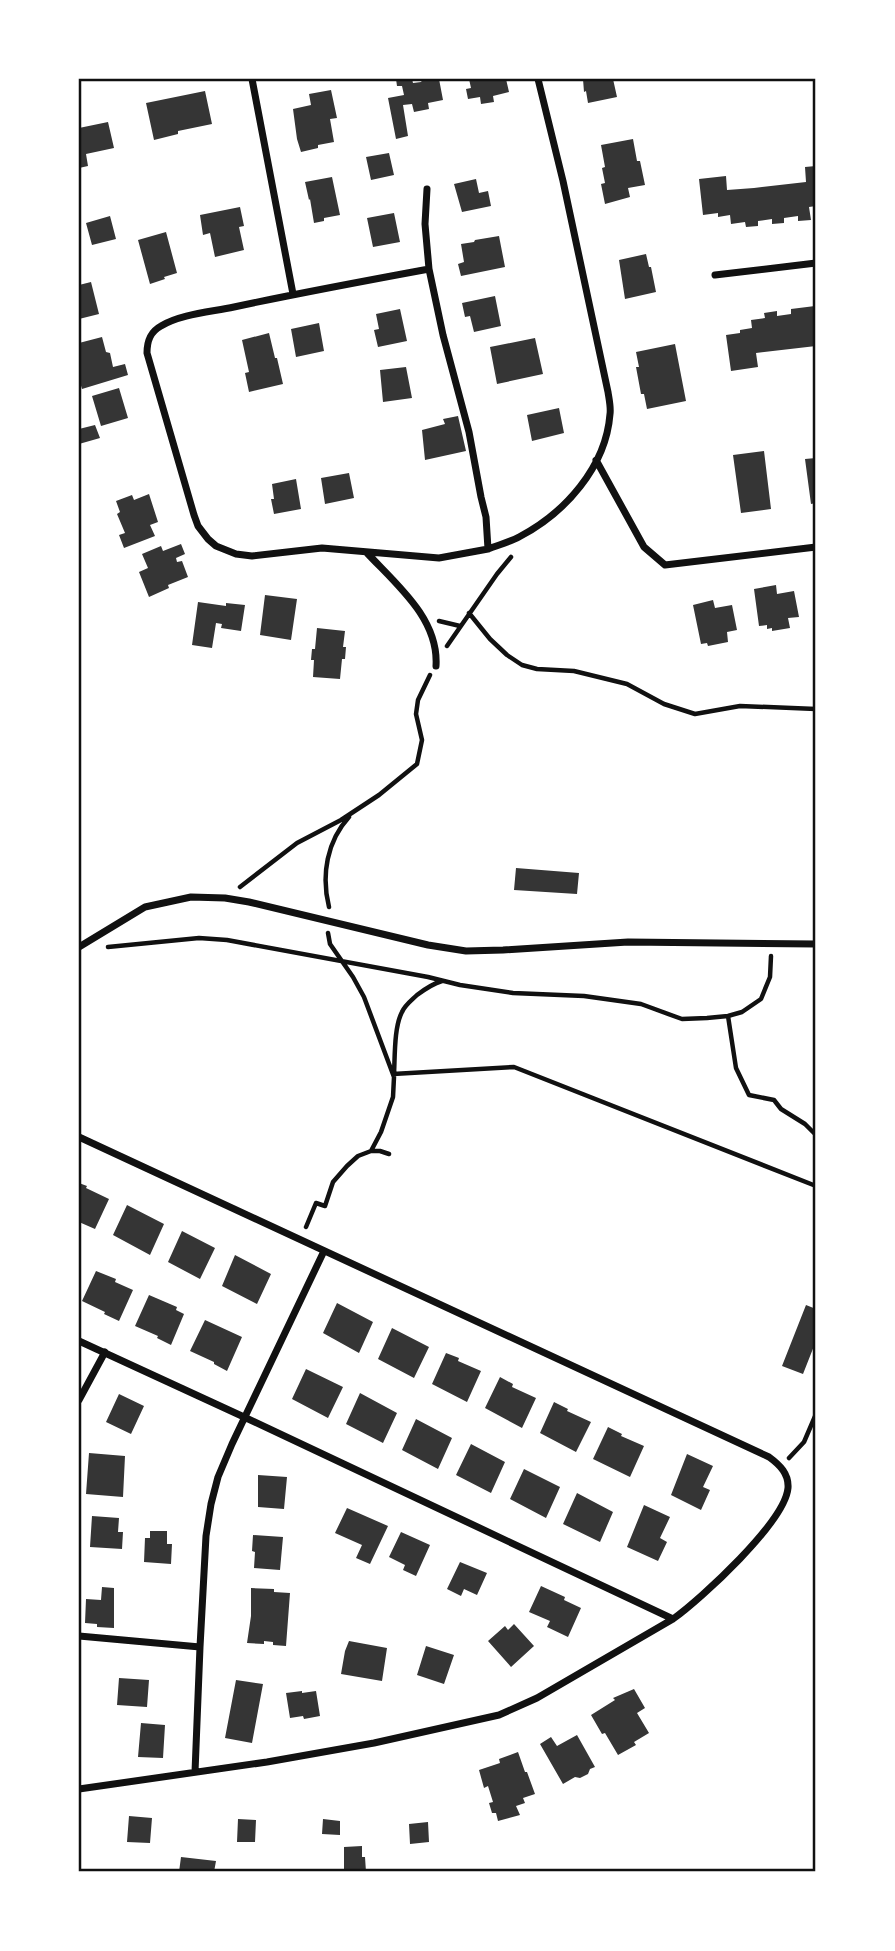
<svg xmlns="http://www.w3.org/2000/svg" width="895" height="1951" font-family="'Sofia Sans Condensed',sans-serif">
<rect width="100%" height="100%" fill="#fff"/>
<!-- building -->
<path fill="#353535" d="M396,79H412L413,83L421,82L423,79H439L443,100L428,103L429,109L414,112L412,104L403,105L408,136L396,139L388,98L404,95L402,86H397Z
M469,79H506L509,92L493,96L494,102L481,104L480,97L468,99L466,89L471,88Z
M583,79H613L617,97L588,103L586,91L584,92Z
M331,90L337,118L330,119L334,142L318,145V148L301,152L297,139L293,109L311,105L309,94Z
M205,91L212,124L178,131V134L154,140L146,103Z
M108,122L114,148L86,154L88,166L79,168V128Z
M633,139L637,161H640L645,185L628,188L630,197L605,204L601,184L605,183L602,168L605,167L601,145Z
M389,153L394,175L371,180L366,157Z
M816,166V206L809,207L811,220L798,221V216L784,218V223L772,224V219L758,221V226L746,227L745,222L731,224L730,215L718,217V213L703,215L699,179L726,176L727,190L754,188L806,182L805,167Z
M332,177L340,215L324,218V221L314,223L310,199L309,200L305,182Z
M476,179L479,193L488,191L491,206L462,212L454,184Z
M240,207L244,226L239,227L244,250L215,257L210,233L203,235L200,215Z
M394,213L400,242L373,247L367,218Z
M110,216L116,239L92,245L86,223Z
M166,232L177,273L164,277L165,279L150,284L138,240Z
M499,236L505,267L461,276L458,264L464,262L461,244L474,242L475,240Z
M646,254L649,267H651L656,292L625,299L619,260Z
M91,282L99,314L79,319V285Z
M495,296L501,326L474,332L470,316L465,317L462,303Z
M815,306L816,309V346L756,353L758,367L731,371L726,335L740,333V330L752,328L751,320L765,318L764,313L777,311V316L791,314V309Z
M400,309L407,341L378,347L374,330L379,329L376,314Z
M319,323L324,351L296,357L291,329Z
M269,333L275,358H277L283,384L249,392L245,373L249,372L242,340Z
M102,337L106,352L110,353L113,367L125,364L128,375L82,389L79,379V372H81L79,343Z
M535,338L543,374L497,384L490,347Z
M675,344L686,401L647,409L644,394H641L636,367H639L636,352Z
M406,367L412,398L383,402L380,370Z
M119,388L128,418L101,426L92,396Z
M559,408L564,433L532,441L527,415Z
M458,416L466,451L425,460L422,430L445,424L443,419Z
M95,425L100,438L79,444V429Z
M764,451L771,509L741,513L733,455Z
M816,458V503L811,504L805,459Z
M349,473L354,498L325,504L321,478Z
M296,479L301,509L274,514L271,499H274L272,484Z
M149,494L158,522L150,525L155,536L124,548L119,535L125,533L117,514L120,512L116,501L132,495L134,500Z
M181,544L185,554L176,558L177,562L182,561L188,577L168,585L169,588L149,597L139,572L148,568L142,554L161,546L163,551Z
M776,585L777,594L794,591L799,617L788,618L790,628L772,631V628L767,629V625L759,626L754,589Z
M265,595L297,599L291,640L260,635Z
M713,600L715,608L732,605L737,630L727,632L728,642L708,646L707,643L701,644L693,605Z
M198,602L226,606V603L245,605L241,631L221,628L222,624L216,623L212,648L192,645Z
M317,628L345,631L343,647H346L345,659H342L340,679L313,677L314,660H311L312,649H315Z
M516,868L579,873L577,894L514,890Z
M79,1183L87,1186L86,1188L109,1199L95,1229L79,1222Z
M127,1205L164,1224L150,1255L113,1235Z
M182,1231L215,1248L200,1279L168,1262Z
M235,1255L271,1274L257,1304L222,1286Z
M96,1271L116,1279L115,1282L133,1290L119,1321L104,1314L105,1312L82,1301Z
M149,1295L177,1307L176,1310L184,1314L171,1345L157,1338L158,1336L135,1326Z
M337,1303L373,1322L359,1353L323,1333Z
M806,1305L816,1309V1341L803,1374L782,1366Z
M205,1320L242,1337L227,1371L214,1364V1362L190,1351Z
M392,1328L429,1347L414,1378L378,1359Z
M446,1353L459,1358L458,1361L481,1371L467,1402L432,1384Z
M306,1369L343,1387L328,1418L292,1399Z
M500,1377L513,1384L512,1387L536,1398L522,1428L485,1408Z
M360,1393L397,1413L383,1443L346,1424Z
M119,1394L144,1406L131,1434L106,1422Z
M554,1402L568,1409L567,1411L591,1422L576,1452L540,1433Z
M416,1419L452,1438L438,1469L402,1450Z
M608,1427L622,1434L621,1436L644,1446L630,1477L593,1459Z
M471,1444L505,1462L491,1493L456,1475Z
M89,1453L125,1456L123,1497L86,1494Z
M687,1454L713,1466L703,1487L710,1490L701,1510L671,1495Z
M524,1469L560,1487L546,1518L510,1499Z
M258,1475L287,1477L284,1509L258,1507Z
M577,1493L613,1512L600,1542L563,1524Z
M644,1505L670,1517L660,1538L667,1542L658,1561L627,1547Z
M347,1508L388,1526L370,1564L356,1558L362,1545L335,1533Z
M92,1516L119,1518L118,1532H123L122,1549L90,1547Z
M150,1531H167V1544H172L171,1564L144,1562L145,1538H150Z
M401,1532L430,1545L416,1576L403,1570L405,1565L389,1557Z
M253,1535L283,1537L280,1570L254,1568L255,1552L252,1551Z
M460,1562L487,1573L477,1595L464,1589L461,1596L447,1589Z
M541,1586L565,1597L564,1600L581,1608L568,1637L547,1627L550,1621L529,1612Z
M102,1587L114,1588V1628L97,1627V1624L85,1623L86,1599L101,1600Z
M251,1588L274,1589V1592L290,1593L286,1646L273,1645V1642L264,1641V1644L247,1643L251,1616Z
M514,1624L534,1646L511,1667L488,1641L505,1626L508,1630Z
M349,1641L387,1648L382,1681L341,1674L345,1651Z
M426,1646L454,1655L444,1684L417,1675Z
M119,1678L149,1680L147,1707L117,1705Z
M236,1680L263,1684L252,1743L225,1738Z
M634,1689L645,1708L637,1713L649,1733L634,1742L636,1745L618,1755L605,1733L602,1734L591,1715L615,1700L613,1698Z
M302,1691V1693L316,1691L320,1716L304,1719L303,1716L290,1718L286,1693Z
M141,1723L165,1725L163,1758L138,1757Z
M577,1735L595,1767L590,1769L588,1774L580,1778L575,1777L563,1784L540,1744L551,1737L557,1746Z
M518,1752L525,1772H527L535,1794L523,1798L525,1803L516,1806L520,1815L498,1821L496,1813H492L489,1803L493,1802L488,1786L484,1788L479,1770L500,1763L499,1759Z
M129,1816L152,1818L150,1843L127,1842Z
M238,1819L256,1820L255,1842H237Z
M323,1819L340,1821V1835L322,1834Z
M428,1822L429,1842L410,1844L409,1824Z
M362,1846V1857H365L366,1872H344V1847Z
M181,1857L216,1861L214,1872H179Z"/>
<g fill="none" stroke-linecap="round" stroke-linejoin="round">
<!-- path -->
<path stroke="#111" stroke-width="4.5" d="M469,613L490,639L507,655L522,665L537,669L574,671L627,684L664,704L695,714L740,706L816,709
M439,621L460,626
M447,646L497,574L511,557
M240,887L297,843L341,820L379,795L417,764L422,740L416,714L418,700L430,675
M329,907C321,875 327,841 349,817
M108,947L199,938L227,940L428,977L460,985L513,993L584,996L641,1004L682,1019L707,1018L728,1016L742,1012L761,999L770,977L771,956
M728,1016L736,1068L749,1095L774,1100L781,1109L805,1124L816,1135
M393,1074L514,1067L816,1186
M394,1074C395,1056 394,1027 402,1012C405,1005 412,1000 417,995C425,989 432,984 442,981
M371,1151H380L389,1154
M306,1227L316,1203L325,1206L333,1182L347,1166L358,1156L371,1151L381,1132L393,1097L394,1077L364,997L353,977L330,944L328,933
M789,1458L804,1442L816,1414"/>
<!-- minor -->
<path stroke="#111" stroke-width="7" d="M252,79L293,294
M427,189L425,224L429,269L443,335L469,432L481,497L486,517L488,549L439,558L322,548L252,556L236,554L216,546L208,539L198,526L194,515L147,353C147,341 150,332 161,326C181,314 211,312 234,307C299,293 364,281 429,269
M715,275L816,263
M596,460L644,547L665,565L816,547
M488,549C498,545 510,542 519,537C565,513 606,467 610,414C611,407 609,399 608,392L563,181L538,79
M367,553C397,585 439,619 436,666
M79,947L145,907L191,897L225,898L249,902L428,945L466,951L503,950L628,942L816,944
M79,1137L769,1457C780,1465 789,1474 788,1488C785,1522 701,1599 673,1619L537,1698L499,1715L374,1743L267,1762L79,1789
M79,1341L244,1417L673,1619
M79,1400L105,1352
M79,1636L200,1647
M195,1772L200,1647L206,1536L211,1504L218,1477L232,1444L324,1251"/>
</g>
<!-- border -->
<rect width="895" height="1951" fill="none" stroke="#ffffff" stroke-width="161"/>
<rect x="80" y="80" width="734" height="1790" fill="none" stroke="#111" stroke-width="2.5"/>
</svg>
